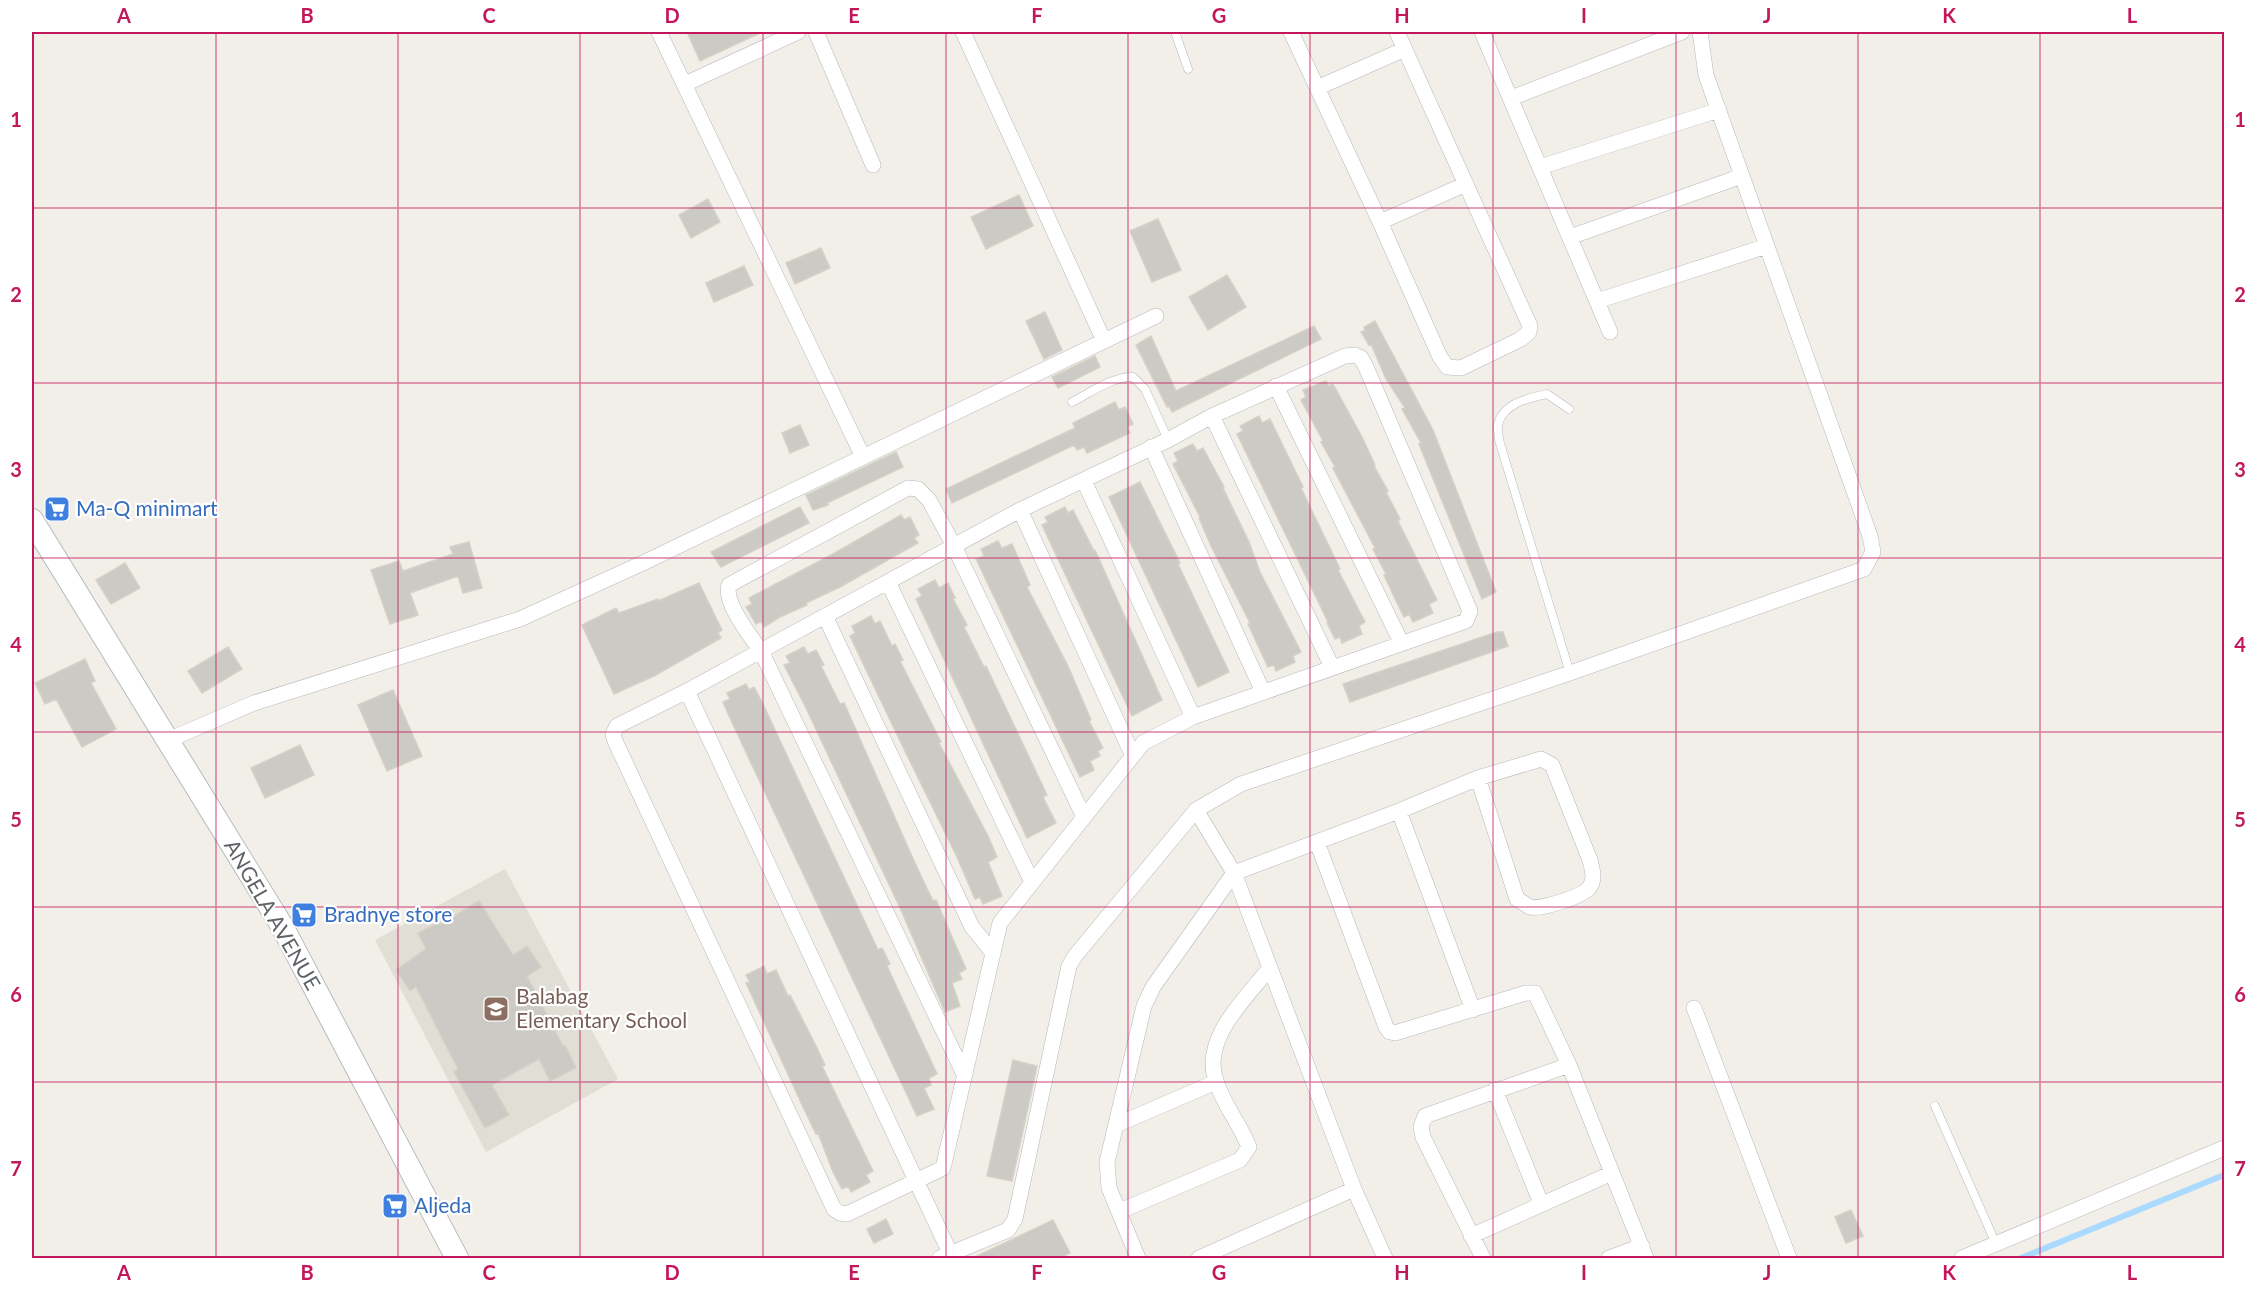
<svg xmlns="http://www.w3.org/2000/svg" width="2256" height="1290" font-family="Lato,sans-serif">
<rect width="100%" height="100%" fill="#f1efe8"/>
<!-- education -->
<path fill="#e1ded6" d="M505,869L618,1079L486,1152L375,940Z"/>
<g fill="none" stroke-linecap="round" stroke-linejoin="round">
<!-- stream -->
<path stroke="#aadaff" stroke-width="6" d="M2021,1258L2224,1175"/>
</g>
<!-- building -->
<path fill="#cccac5" stroke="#d6d1c6" stroke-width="1.5" d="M687,32H762L700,61Z
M1019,195L1033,226L986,249L971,217Z
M708,199L720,222L691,238L679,215Z
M1158,219L1181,270L1152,282L1130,231Z
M821,248L830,268L795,284L786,263Z
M744,266L753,285L714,302L706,283Z
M1227,275L1246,307L1208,330L1189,297Z
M1045,312L1062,350L1044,359L1026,321Z
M1375,321L1433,430L1496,592L1482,599L1419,444L1421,443L1402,409L1405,408L1386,379L1371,344L1369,345L1361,332L1365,330L1364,327Z
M1314,326L1321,339L1172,412L1169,406L1167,407L1136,345L1151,336L1176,391Z
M1095,356L1100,367L1058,388L1052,377Z
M1326,381L1328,386L1333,384L1362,437L1375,465L1374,466L1388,491L1386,492L1400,519L1398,521L1437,600L1429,604L1433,613L1413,622L1409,614L1404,617L1397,603L1384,575L1386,574L1373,549L1375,548L1333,468L1335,467L1321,442L1323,441L1301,400L1306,397L1303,390Z
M1115,402L1119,410L1125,407L1133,424L1127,427L1130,433L1087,453L1084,447L1077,450L1074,445L952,503L946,489L1075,428L1073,423Z
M1259,416L1262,423L1270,419L1303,487L1301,488L1340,569L1338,570L1365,622L1359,626L1362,634L1342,643L1340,637L1335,639L1327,623L1328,622L1237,434L1243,431L1240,426Z
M800,425L809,445L790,453L782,433Z
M1193,444L1197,451L1203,448L1224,487L1223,488L1249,542L1260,572L1301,652L1293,656L1295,662L1276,671L1274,665L1268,667L1248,624L1250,623L1211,546L1199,518L1200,517L1173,464L1178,461L1174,453Z
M896,452L903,467L827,503L828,505L813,510L806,495Z
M1140,482L1180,563L1178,564L1229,672L1198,687L1109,497Z
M800,507L809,523L721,567L711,552Z
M1065,507L1068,513L1073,510L1094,551L1095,550L1162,700L1132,716L1042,525L1048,522L1045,517Z
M901,515L904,520L910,517L919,535L914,538L918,543L840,587L806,603L807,605L780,617L764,627L761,621L756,624L746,607L752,604L749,598L833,554Z
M998,541L1002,548L1012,544L1030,585L1027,587L1068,666L1091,720L1089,721L1103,748L1098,751L1100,756L1090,761L1094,770L1080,777L976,559L984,556L981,549Z
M469,542L482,588L463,593L458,576L410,593L418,615L390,624L371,570L399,561L403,571L453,554L450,547Z
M125,563L140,588L111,604L96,580Z
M935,580L939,588L948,583L955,598L953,599L967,625L964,627L984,667L986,666L1047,795L1043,797L1056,823L1027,838L916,599L922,596L918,589Z
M699,583L722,630L718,633L721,638L654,676L614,694L582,625L616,608L619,613L658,599V601Z
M871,616L875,624L880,621L892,646L895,644L903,660L900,661L941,742L939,743L988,836L997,857L988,862L1002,896L983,904L980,897L975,899L957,857L900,741L850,636L855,633L852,626Z
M1497,632H1503L1508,646L1350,702L1343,684Z
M228,647L242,669L202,693L188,671Z
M804,647L808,654L816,650L824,665L821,666L840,704L844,703L915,863L933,901L936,900L966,969L959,973L962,979L952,983L960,1006L945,1012L901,910L806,708L784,665L790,663L786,656Z
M85,659L95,681L91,683L116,729L82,747L56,699L45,704L35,683Z
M746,684L749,690L754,687L761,700L878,950L882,948L890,964L887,966L937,1074L929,1078L931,1085L924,1088L934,1109L917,1116L729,716L723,702L730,699L727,693Z
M393,690L422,756L387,771L358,705Z
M300,745L314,775L265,798L251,768Z
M479,901L513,955L527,946L541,967L527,976L563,1046L565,1045L576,1068L550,1081L539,1059L492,1085L509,1115L485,1128L454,1072L458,1069L416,987L410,991L396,970L426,949L418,933L440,922L441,924Z
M764,966L767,974L776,970L788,996L790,995L817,1048L825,1065L822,1066L873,1171L866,1175L870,1182L851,1192L848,1186L842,1189L833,1172L818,1133L816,1134L803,1107L746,983L750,982L746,975Z
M1013,1060L1037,1066L1012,1181L987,1176Z
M1851,1210L1863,1236L1846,1243L1835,1217Z
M886,1219L893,1234L874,1243L867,1229Z
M1053,1220L1070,1253L1059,1258H973Z"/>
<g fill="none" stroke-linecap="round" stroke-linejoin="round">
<!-- service casing -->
<g stroke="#b5b8bc" stroke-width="9">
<path id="service" d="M1175,32L1188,69
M1072,402C1090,393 1113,376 1133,377L1145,389L1168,440
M1569,409L1547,394C1528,398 1504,403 1498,424C1497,429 1499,435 1499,440L1570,673
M1935,1106L1996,1244"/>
</g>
<!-- minor casing -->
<g stroke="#b5b8bc" stroke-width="16">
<path id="minor" d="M659,32L863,457
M816,32L873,165
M963,32L1104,341
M1291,32L1380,222L1440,357L1447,367L1461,368L1521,339L1529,332L1530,326L1397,32
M1482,32L1610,332
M685,84L798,32
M1317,88L1405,49
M1511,98L1682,32
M1540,167L1719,110
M1380,222L1466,184
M1570,237L1742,176
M1597,301L1767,246
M1355,355L1361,358L1366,367L1470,611L1466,621L1193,717L1143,743L1000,923L943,1168L847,1214L840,1213L834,1209L615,741L613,734L617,726L687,691L1020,510L1168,440L1212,416L1345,356Z
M1276,386L1401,642
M1212,416L1332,667
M1151,447L1263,692
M1084,481L1193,717
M1020,510L1133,756
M888,582L1032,882
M825,616L972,927L993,953
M687,691L950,1253
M166,741L254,703L520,619L645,562L1156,316
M1196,810L1234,873L1354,1189L1385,1258
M1399,811L1473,1010
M1317,842L1386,1027L1390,1032L1395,1033L1526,993H1535L1569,1065L1646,1258
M1694,1008L1789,1258
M964,1074L761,651C751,637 723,602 729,585L908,488L918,489L929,500L954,546L1084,817
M1495,1090L1541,1203
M1116,1125L1216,1082
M1120,1211L1240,1160L1249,1147C1240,1124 1223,1104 1216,1081C1201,1039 1246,998 1269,969
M1471,1236L1612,1173
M940,1258L1008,1230L1015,1219L1069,966L1075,956L1196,810L1241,784L1570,673L1864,569L1873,552L1870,536L1706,75L1700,32
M1138,1258L1109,1188L1107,1162L1144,1006L1153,987L1234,873L1399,811L1478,778L1541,759L1552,765L1590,860C1592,869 1596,879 1589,888C1581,897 1540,910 1530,907C1526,905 1521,901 1517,899L1478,778
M1199,1258L1354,1189
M1483,1258L1423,1137L1421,1127L1425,1116L1569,1065
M1609,1258L1642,1246
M1962,1258L2224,1148"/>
</g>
<!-- secondary casing -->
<g stroke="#b6babf" stroke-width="24">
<path id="secondary" d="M32,520L282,926L457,1258"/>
</g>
<!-- service -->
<use href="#service" stroke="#fff" stroke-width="8"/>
<!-- minor -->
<use href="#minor" stroke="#fff" stroke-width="15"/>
<!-- secondary -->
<use href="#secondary" stroke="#fff" stroke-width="22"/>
</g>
<!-- grid -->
<path fill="none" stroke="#c2185b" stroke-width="1.5" stroke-opacity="0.55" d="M216,32V1258M398,32V1258M580,32V1258M763,32V1258M946,32V1258M1128,32V1258M1310,32V1258M1493,32V1258M1676,32V1258M1858,32V1258M2040,32V1258M32,208H2224M32,383H2224M32,558H2224M32,732H2224M32,907H2224M32,1082H2224"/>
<!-- icons -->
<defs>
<g id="supermarket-square" transform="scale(1.35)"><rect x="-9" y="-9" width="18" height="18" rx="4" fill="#3f7fe0" stroke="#fff"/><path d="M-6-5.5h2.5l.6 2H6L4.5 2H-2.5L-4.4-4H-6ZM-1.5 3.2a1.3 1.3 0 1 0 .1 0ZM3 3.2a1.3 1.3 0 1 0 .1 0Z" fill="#fff"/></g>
<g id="school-square" transform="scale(1.35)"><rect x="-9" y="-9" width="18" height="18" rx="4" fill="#8d6e63" stroke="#fff"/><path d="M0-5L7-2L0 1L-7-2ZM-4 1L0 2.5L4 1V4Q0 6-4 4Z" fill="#fff"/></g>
</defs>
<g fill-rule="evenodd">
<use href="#supermarket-square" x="57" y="509"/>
<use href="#supermarket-square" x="304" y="915"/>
<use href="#school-square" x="496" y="1009"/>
<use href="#supermarket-square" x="395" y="1206"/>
</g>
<g text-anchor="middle" stroke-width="4.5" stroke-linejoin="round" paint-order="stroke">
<!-- shop labels -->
<g font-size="21" fill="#366cbe" stroke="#fff" text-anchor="start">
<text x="76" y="516">Ma-Q minimart</text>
<text x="324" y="922">Bradnye store</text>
<text x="414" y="1213">Aljeda</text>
</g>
<!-- street labels -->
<g font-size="21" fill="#5f6368" stroke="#fff">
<text transform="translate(272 915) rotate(60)" y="7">ANGELA AVENUE</text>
</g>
<!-- education labels -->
<g font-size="21" fill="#785e54" stroke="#fff" text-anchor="start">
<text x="516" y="1004">Balabag<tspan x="516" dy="24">Elementary School</tspan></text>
</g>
</g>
<!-- border -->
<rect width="2256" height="1290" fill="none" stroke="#ffffff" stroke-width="66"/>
<rect x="33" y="33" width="2190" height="1224" fill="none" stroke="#c2185b" stroke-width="2"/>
<g font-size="20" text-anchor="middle" font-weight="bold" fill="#c2185b">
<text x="124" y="23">A</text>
<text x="307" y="23">B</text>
<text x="489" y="23">C</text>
<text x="672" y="23">D</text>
<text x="854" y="23">E</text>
<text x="1037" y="23">F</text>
<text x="1219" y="23">G</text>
<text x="1402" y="23">H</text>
<text x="1584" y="23">I</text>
<text x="1767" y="23">J</text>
<text x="1949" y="23">K</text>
<text x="2132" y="23">L</text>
<text x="16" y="127">1</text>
<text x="2240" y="127">1</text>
<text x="16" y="302">2</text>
<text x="2240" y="302">2</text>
<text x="16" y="477">3</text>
<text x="2240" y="477">3</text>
<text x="16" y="652">4</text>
<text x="2240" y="652">4</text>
<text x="16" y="827">5</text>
<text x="2240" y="827">5</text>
<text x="16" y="1002">6</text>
<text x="2240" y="1002">6</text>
<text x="16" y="1176">7</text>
<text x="2240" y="1176">7</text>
<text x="124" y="1280">A</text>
<text x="307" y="1280">B</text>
<text x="489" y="1280">C</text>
<text x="672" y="1280">D</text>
<text x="854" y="1280">E</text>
<text x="1037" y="1280">F</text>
<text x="1219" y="1280">G</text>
<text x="1402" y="1280">H</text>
<text x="1584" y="1280">I</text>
<text x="1767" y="1280">J</text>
<text x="1949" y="1280">K</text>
<text x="2132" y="1280">L</text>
</g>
</svg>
